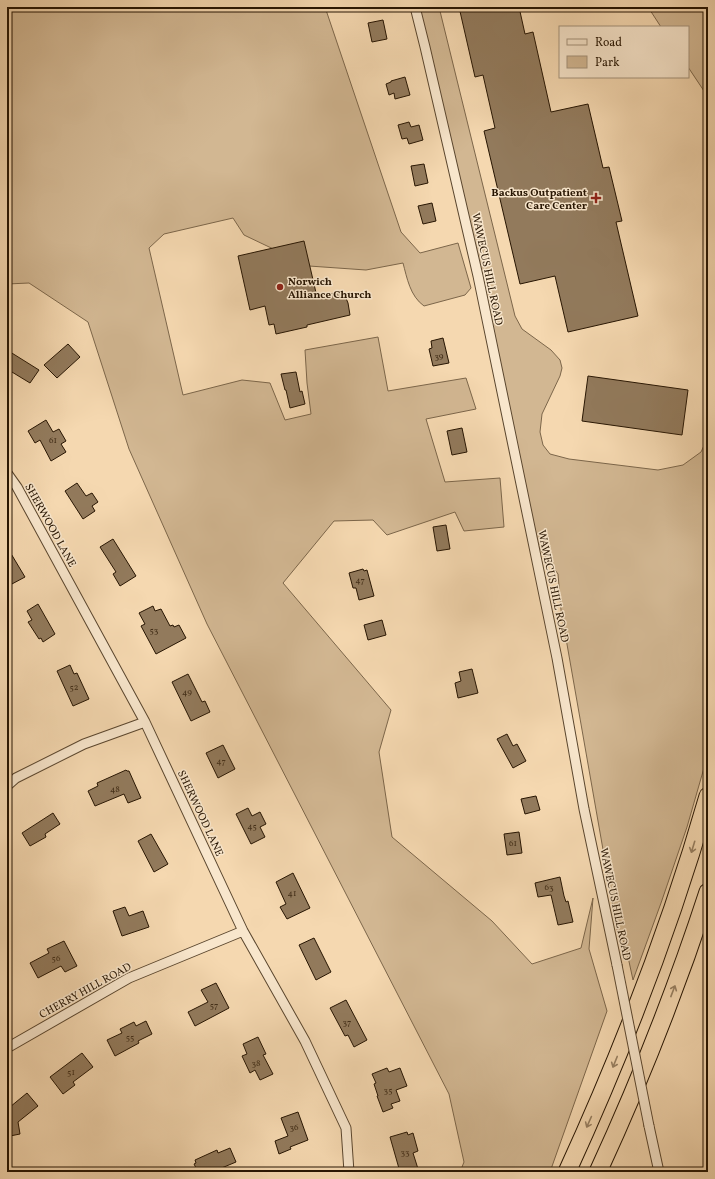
<svg xmlns="http://www.w3.org/2000/svg" width="715" height="1179" font-family="Vollkorn,serif">
<rect width="100%" height="100%" fill="#f5d8b0"/>
<filter id="stains"><feTurbulence type="fractalNoise" baseFrequency=".005" numOctaves="4"/><feColorMatrix values="0 0 0 0 .2 0 0 0 0 .09 0 0 0 0 .02 0 0 0 .5 -.17"/></filter>
<radialGradient id="worn" r=".72"><stop offset=".6" stop-color="#630" stop-opacity="0"/><stop offset="1" stop-color="#630" stop-opacity=".3"/></radialGradient>
<!-- green -->
<path fill="#d2b792" stroke="#7c664a" d="M7,7H325L401,232L420,253L458,243L471,288L465,295L424,306C410,296 407,278 403,263L366,270L309,266L244,235L233,218L164,234L149,248L183,395L242,380L270,383L285,420L311,414L307,383L305,350L378,337L388,391L466,378L476,409L426,419L445,482L500,478L504,527L464,531L455,512L387,535L373,520L334,521L283,583L391,710L379,752L392,837L492,921L532,964L581,948L593,898L589,949L607,1011L550,1172H460L464,1162L449,1094L207,624L129,449L88,322L29,283L7,284Z
M418,7H439L515,316L522,329L551,350L560,360L562,368L560,376L542,414L540,432L543,445L550,454L569,459L658,470L683,465L701,452L708,437V754L687,827L661,903L633,980L625,943L618,935L561,610L558,574L539,548Z
M648,7H708V97L688,67V27H661Z"/>
<g fill="none" stroke-linecap="round" stroke-linejoin="round">
<!-- stream -->
<path stroke="#796247" stroke-width="3.5" d="M705,66L708,58"/>
</g>
<!-- building -->
<path fill="#927a5c" stroke="#271502" d="M459,7H519L525,34L533,32L551,112L588,104L603,168L609,167L622,221L616,222L638,316L568,332L555,276L520,284L484,131L495,128L483,75L475,77Z
M383,20L387,39L372,42L368,23Z
M405,77L410,95L395,99L394,93L389,95L386,84L391,82V81Z
M409,122L411,127L419,125L423,140L409,144L407,138L402,139L398,125Z
M424,164L428,183L415,186L411,166Z
M432,203L436,221L423,224L418,206Z
M304,241L317,297L343,291L348,303L350,315L307,325V327L276,334L274,324L269,325L265,306L250,310L238,256Z
M443,338L449,363L433,366L429,349L432,348L431,341Z
M68,344L80,357L57,378L44,365Z
M7,350L39,370L30,383L7,369Z
M296,372L300,392L302,391L305,404L290,408L286,390H285L281,374Z
M588,376L688,390L682,435L582,421Z
M46,420L53,432L59,429L66,441L61,444L66,452L51,461L40,440L35,443L28,431Z
M462,428L467,452L452,455L447,431Z
M77,483L86,496L92,493L98,502L92,506L95,511L83,519L65,491Z
M446,525L450,549L437,551L433,527Z
M113,539L136,576L120,586L113,574L116,572L100,547Z
M7,547L25,577L10,585L7,579Z
M363,569L364,571L367,570L374,596L359,600L356,588H353L349,573Z
M38,604L55,634L43,642L41,638L39,639L28,622L32,620L27,611Z
M153,606L155,611L161,609L170,626L173,625L174,627L179,625L186,638L156,654L141,626L145,624L139,613Z
M382,620L386,635L368,640L364,625Z
M70,665L74,674L77,673L89,699L73,706L57,671Z
M472,669L478,693L458,698L455,683L461,681L459,672Z
M188,674L202,702L205,701L210,712L191,721L172,682Z
M507,734L513,746L517,744L526,761L513,768L497,739Z
M223,745L235,769L218,778L206,753Z
M126,770L127,771H129L141,798L128,803L124,794L95,806L88,791L98,786L97,783Z
M536,796L540,810L525,814L521,799Z
M248,808L252,816L260,812L266,824L260,827L265,837L251,844L236,814Z
M53,813L60,824L45,834L46,837L30,846L22,833Z
M519,832L522,853L507,855L504,834Z
M151,834L168,864L154,872L138,841Z
M293,873L310,908L287,919L280,907L286,904L276,882Z
M560,877L564,896L566,902L568,901L573,922L558,925L551,895L538,897L535,883Z
M125,907L129,916L143,911L149,927L122,936L113,911Z
M314,938L331,972L316,980L299,945Z
M64,941L77,966L65,972L61,966L38,978L30,963L49,953L47,949Z
M216,983L229,1008L195,1026L188,1012L208,1002L201,990Z
M346,1000L367,1040L354,1047L348,1035L345,1036L330,1008Z
M146,1021L152,1034L138,1041L139,1043L115,1056L107,1040L122,1033L120,1029L134,1022L136,1026Z
M258,1037L266,1054L263,1055L273,1074L260,1080L255,1070L250,1073L242,1056L247,1054L243,1044Z
M82,1053L93,1067L73,1082L75,1085L63,1094L50,1077Z
M387,1068L389,1072L400,1068L407,1086L396,1090L400,1101L391,1104L393,1108L383,1112L377,1096H378L374,1084L376,1083L372,1074Z
M27,1093L38,1106L18,1122L20,1134L10,1136L7,1123V1108L10,1107Z
M298,1112L308,1140L290,1147L291,1149L279,1154L275,1141L288,1136L281,1118Z
M407,1132L408,1135L413,1133L418,1151L413,1153L419,1172H400L390,1137Z
M230,1148L236,1162L212,1172H198L194,1164L196,1163L195,1160L217,1150L218,1153Z"/>
<g fill="none" stroke-linecap="round" stroke-linejoin="round">
<!-- minor casing -->
<g stroke="#5a462e" stroke-width="11">
<path id="minor" d="M415,7L425,47L478,276L557,658L584,809L617,965
M7,473L17,487L145,722L243,931L305,1041L346,1128L349,1172
M7,786L16,778L84,744L145,722
M7,1048L129,978L243,931
M649,1126L659,1172"/>
</g>
<!-- motorway casing -->
<g stroke="#271502" stroke-width="19">
<path id="motorway" d="M567,1172C623,1050 671,925 708,796
M598,1172C640,1081 677,987 708,892"/>
</g>
<!-- minor -->
<use href="#minor" stroke="#f8e6cc" stroke-width="9"/>
<!-- motorway -->
<use href="#motorway" stroke="#f5d8b0" stroke-width="17"/>
<!-- minor-bridge casing -->
<g stroke="#5a462e" stroke-width="11" stroke-linecap="butt">
<path id="minor-bridge" d="M617,965L649,1126"/>
</g>
<!-- minor-bridge -->
<use href="#minor-bridge" stroke="#f8e6cc" stroke-width="9"/>
</g>
<!-- one-way arrows -->
<defs><path id="oneway-shaft" d="M-6 0H5M1.5-3L5.5 0L1.5 3" fill="none" stroke-width="1.6" stroke-linecap="round" stroke-linejoin="round"/></defs>
<g stroke="#988062">
<use href="#oneway-shaft" transform="translate(693 847) rotate(107)"/>
<use href="#oneway-shaft" transform="translate(673 991) rotate(-69)"/>
<use href="#oneway-shaft" transform="translate(615 1062) rotate(112)"/>
<use href="#oneway-shaft" transform="translate(589 1122) rotate(114)"/>
</g>
<!-- markers -->
<g fill="#8f2418" stroke="#f8e6cc" stroke-width="1.5">
<path d="M594 192h4v4h4v4h-4v4h-4v-4h-4v-4h4z"/>
<circle cx="280" cy="287" r="4"/>
</g>
<g text-anchor="middle" stroke-width="3" stroke-linejoin="round" paint-order="stroke">
<!-- number labels -->
<g font-size="9" fill="#422e18">
<text x="439" y="359">39</text>
<text x="53" y="443">61</text>
<text x="360" y="583">47</text>
<text x="154" y="633">53</text>
<text x="74" y="690">52</text>
<text x="187" y="695">49</text>
<text x="221" y="764">47</text>
<text x="115" y="792">48</text>
<text x="252" y="829">45</text>
<text x="513" y="846">61</text>
<text x="549" y="890">63</text>
<text x="292" y="896">41</text>
<text x="56" y="961">56</text>
<text x="214" y="1008">57</text>
<text x="347" y="1025">37</text>
<text x="130" y="1040">55</text>
<text x="256" y="1066">38</text>
<text x="71" y="1075">51</text>
<text x="388" y="1093">35</text>
<text x="294" y="1130">36</text>
<text x="405" y="1155">33</text>
</g>
<!-- poi labels -->
<g font-size="11" font-weight="bold" fill="#271502" stroke="#f8e6cc" text-anchor="end">
<text x="587" y="196">Backus Outpatient<tspan x="587" dy="13">Care Center</tspan></text>
<text x="288" y="285" text-anchor="start">Norwich<tspan x="288" dy="13">Alliance Church</tspan></text>
</g>
<!-- street labels -->
<g font-size="11" fill="#271502" stroke="#f8e6cc">
<text transform="translate(488 269) rotate(78)" y="4">WAWECUS HILL ROAD</text>
<text transform="translate(51 525) rotate(61)" y="4">SHERWOOD LANE</text>
<text transform="translate(554 586) rotate(78)" y="4">WAWECUS HILL ROAD</text>
<text transform="translate(201 813) rotate(65)" y="4">SHERWOOD LANE</text>
<text transform="translate(616 904) rotate(78)" y="4">WAWECUS HILL ROAD</text>
<text transform="translate(85 990) rotate(-29)" y="4">CHERRY HILL ROAD</text>
</g>
</g>
<!-- margin -->
<rect width="715" height="1179" fill="none" stroke="#f5d8b0" stroke-width="24"/>
<rect x="8" y="8" width="699" height="1163" fill="none" stroke="#271502" stroke-width="2"/>
<rect x="12" y="12" width="691" height="1155" fill="none" stroke="#271502"/>
<!-- legend -->
<rect x="559" y="26" width="130" height="52" fill="#f8e6cc" stroke="#a4927b"/>
<rect x="567" y="39" width="20" height="6" fill="#f8e6cc" stroke="#a4927b"/>
<text x="595" y="46" font-size="12" fill="#271502">Road</text>
<rect x="567" y="56" width="20" height="12" fill="#d2b792" stroke="#a4927b"/>
<text x="595" y="66" font-size="12" fill="#271502">Park</text>
<rect width="100%" height="100%" filter="url(#stains)"/>
<rect width="100%" height="100%" fill="url(#worn)"/>
</svg>
